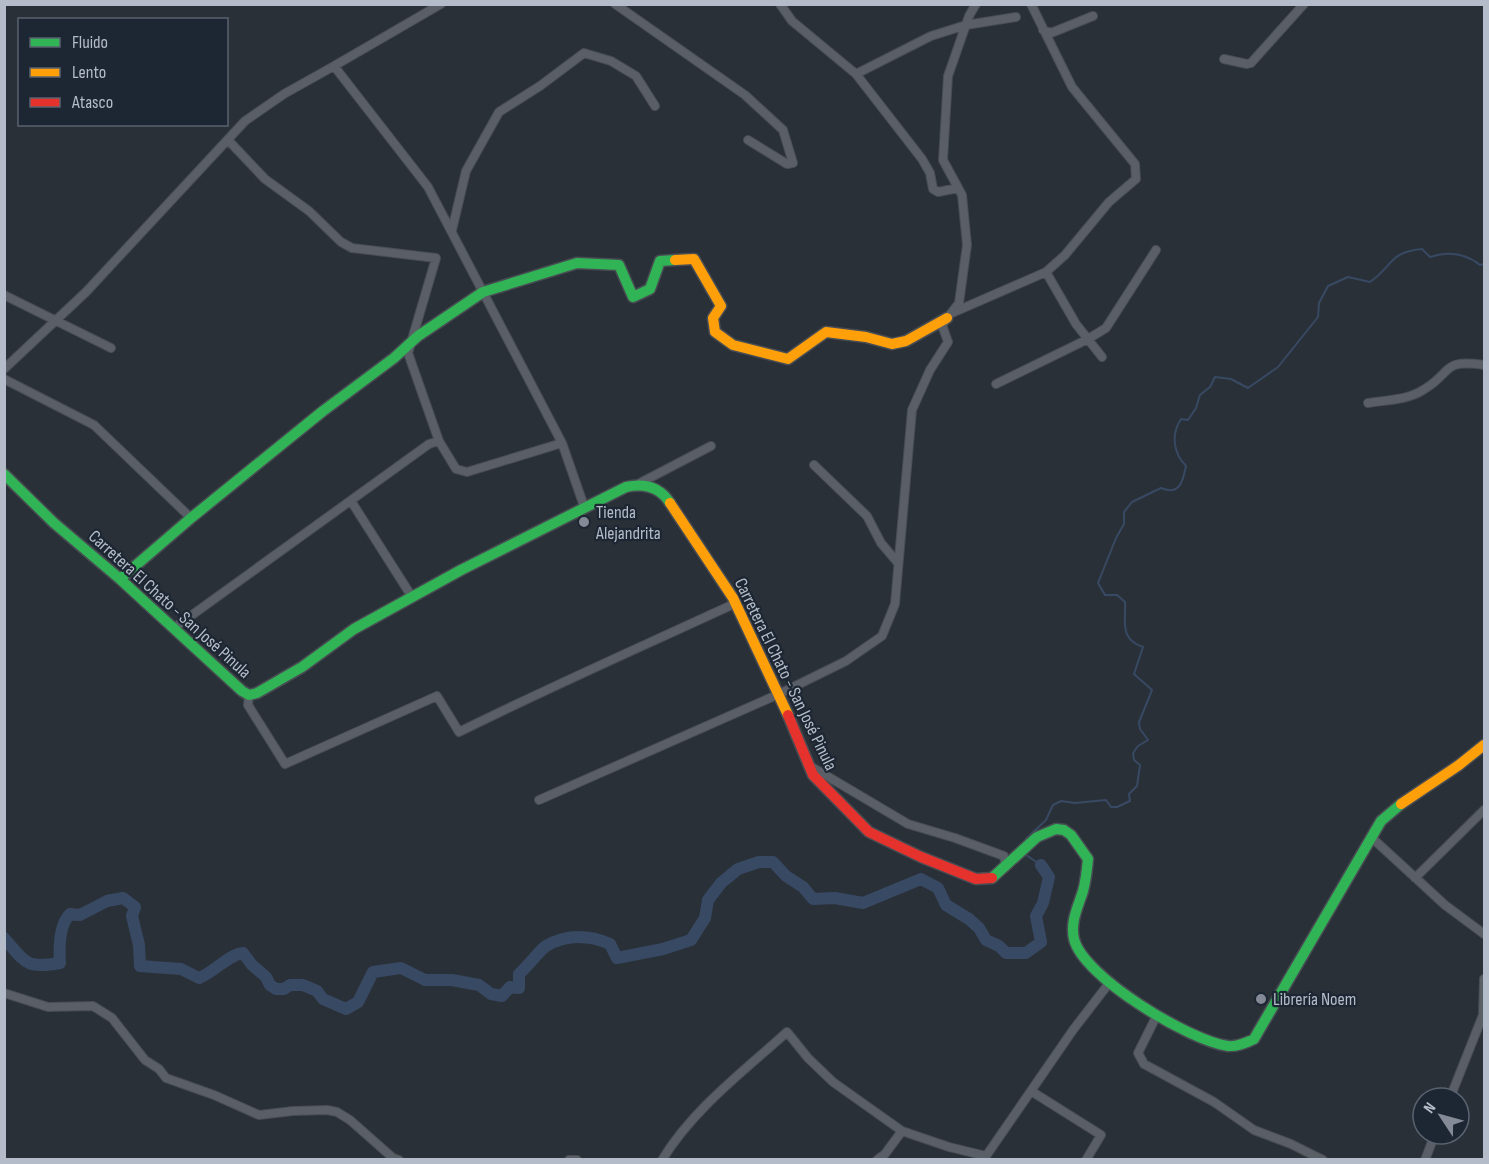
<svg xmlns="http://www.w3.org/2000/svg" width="1489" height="1164" font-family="'Sofia Sans Condensed',sans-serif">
<rect width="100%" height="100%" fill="#2a3038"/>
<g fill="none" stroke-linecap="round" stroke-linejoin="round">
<!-- stream -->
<path stroke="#384963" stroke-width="2" d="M1484,158V161
M1026,839L1046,820L1053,805L1061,801L1075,803L1106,800L1111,807H1117L1130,801L1129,794L1137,786L1140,765L1134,760L1133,753L1138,746L1148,740L1140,729L1139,722L1152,690L1134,674L1143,647C1119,639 1126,621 1125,602L1117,595H1105L1098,583L1116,538L1124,524V512L1132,502L1161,488C1180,496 1183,481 1186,466C1173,453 1171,434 1181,419L1188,420L1196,408L1200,395L1210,387L1215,377L1231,379L1248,388L1278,367L1318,317L1319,303L1328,286L1348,277L1370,282C1393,266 1389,252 1422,249L1430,257C1449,251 1465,253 1480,265L1484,264
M1023,853L1041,865"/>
<!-- river -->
<path stroke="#384963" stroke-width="12" d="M4,938C26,963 25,969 60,963C59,948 59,925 70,914L80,915L107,901L123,898L135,907L132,916L139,945L140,966L181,969L199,978C213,973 228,955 243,953L252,965L266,977L270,985L276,989H284L290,985H303L317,991L323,999L346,1009L358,1002L373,972L401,968L425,980H452L479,985L491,994L502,996L510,987L519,988V974C526,968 541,949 546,946C567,934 589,935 610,944L617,958L663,949L691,940L705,918L708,900L721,883L738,869L759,862H773L786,876L803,887L813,899L835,898L863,903L921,879L938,888L946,905L969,919L979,928L986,940L999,946L1006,953H1026L1041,942L1036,916L1043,903L1049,877L1041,865"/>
<!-- street casing -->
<g stroke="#484c53" stroke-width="10">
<path id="street" d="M615,4L745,95L783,130L793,163L787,164L748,140
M780,4L792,21L856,74L922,159L930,173L933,189L938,192L958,188
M1031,4L1072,87L1135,164L1136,179L1109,202L1065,255L1046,272
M1043,30L1051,33L1093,16
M1224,59L1247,64L1251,63L1304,4
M334,66L441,4
M856,74L931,36L966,25L1016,17
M228,140L265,179L309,211L341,242L352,248L436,258L408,353L439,441
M452,230L466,171L499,112L540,86L584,53L611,61L636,76L655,106
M4,295L111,348
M952,313L1046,272L1076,324L1102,357
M4,369L86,292L245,121L284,94L334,66L428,187L562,443L585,509
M4,379L94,425L191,518
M996,384L1088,339L1106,328L1156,250
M1368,403C1386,400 1408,400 1423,390C1454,372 1440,359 1484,365
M814,465L867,516L881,543L898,563
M640,483L711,446
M351,501L412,597
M174,628L429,444L439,441L456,469L467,472L562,443
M249,695L248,705L285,764L437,696L459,732C550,687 643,646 736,603
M810,766L908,824L955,838L1004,856L1006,867
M539,800L779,694L846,661L882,636L895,604L912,410L930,370L948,342L942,325L959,303L967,245L962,195L943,160L948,76L969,16L976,4
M1371,837L1445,905L1484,934
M1415,878L1484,810
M4,993L48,1007L93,1006L112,1018L145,1060L159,1069L166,1078L214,1095L259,1115L293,1111L327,1110L337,1112L350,1120L393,1158L399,1160
M1157,1015L1138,1053L1144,1064L1214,1102L1254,1130L1291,1144L1323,1160
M1031,1091L1101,1135L1086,1160
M1450,1098L1483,1015L1484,979
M984,1159L1073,1030L1110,982
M569,1160H577
M662,1160C693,1109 744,1071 787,1032L808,1058L833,1082L902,1131L949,1147L986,1156
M877,1160L885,1154L902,1131
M1425,1160L1435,1134"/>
</g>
<!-- fast casing -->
<g stroke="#484c53" stroke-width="13">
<path id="fast" d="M4,474L54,523L120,579L242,691L249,695L257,693L302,667L354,629L461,570L626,487C644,483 660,487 670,503
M120,579L191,518L323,411L394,358L418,336L483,292L577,263L619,265L633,297L650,289L660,261L675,260
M992,878L1037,837L1056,829L1064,830L1071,835L1088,859C1087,870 1086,880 1083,891C1078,907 1070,922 1074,939C1083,977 1190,1041 1228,1046C1237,1047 1246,1043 1254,1039L1381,821L1401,804"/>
</g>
<!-- slow casing -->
<g stroke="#484c53" stroke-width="13">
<path id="slow" d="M675,260L694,259L721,306L713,318L715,332L733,345L788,359L826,332L866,337L892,344L906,341L947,318
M670,503L733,598L788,715
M1401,804L1459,765L1484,745"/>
</g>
<!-- jam casing -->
<g stroke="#484c53" stroke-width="13">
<path id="jam" d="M788,715L813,775L869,832L921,857L976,879L992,878"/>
</g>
<!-- street -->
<use href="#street" stroke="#5a5e66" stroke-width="8"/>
<!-- fast -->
<use href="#fast" stroke="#30b455" stroke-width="10"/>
<!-- slow -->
<use href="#slow" stroke="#ff9f0a" stroke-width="10"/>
<!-- jam -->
<use href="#jam" stroke="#e5322d" stroke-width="10"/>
</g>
<!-- markers -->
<g fill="#848b96" stroke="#1d2633" stroke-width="2">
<circle cx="584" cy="522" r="6"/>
<circle cx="1261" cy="999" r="6"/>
</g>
<g text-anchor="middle" stroke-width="4.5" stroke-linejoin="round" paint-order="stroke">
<!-- poi labels -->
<g font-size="18" fill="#b4bcc9" stroke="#1d2633" text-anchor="start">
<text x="596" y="518">Tienda<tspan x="596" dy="21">Alejandrita</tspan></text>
<text x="1273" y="1005">Librería Noem</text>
</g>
<!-- street labels -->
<g font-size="18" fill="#b4bcc9" stroke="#1d2633">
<text transform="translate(170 604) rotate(42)" y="6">Carretera El Chato - San José Pinula</text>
<text transform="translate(786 674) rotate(64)" y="6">Carretera El Chato - San José Pinula</text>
</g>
</g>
<!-- border -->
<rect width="1489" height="1164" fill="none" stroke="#b4bcc9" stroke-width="12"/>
<!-- legend -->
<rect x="18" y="18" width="210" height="108" fill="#1d2633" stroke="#59626f" stroke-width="1.5"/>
<rect x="30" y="38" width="30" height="9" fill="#30b455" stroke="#59626f" stroke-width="1.5"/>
<text x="72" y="48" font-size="18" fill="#b4bcc9">Fluido</text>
<rect x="30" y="68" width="30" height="9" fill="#ff9f0a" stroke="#59626f" stroke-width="1.5"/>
<text x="72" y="78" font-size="18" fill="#b4bcc9">Lento</text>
<rect x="30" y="98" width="30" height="9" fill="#e5322d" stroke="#59626f" stroke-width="1.5"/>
<text x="72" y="108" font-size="18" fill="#b4bcc9">Atasco</text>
<!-- north arrow -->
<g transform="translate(1441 1116) rotate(306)"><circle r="28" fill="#1d2633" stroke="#59626f" stroke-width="1.5"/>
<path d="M0-4.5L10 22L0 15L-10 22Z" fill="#848b96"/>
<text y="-9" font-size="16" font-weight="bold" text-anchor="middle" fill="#b4bcc9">N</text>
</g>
</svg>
